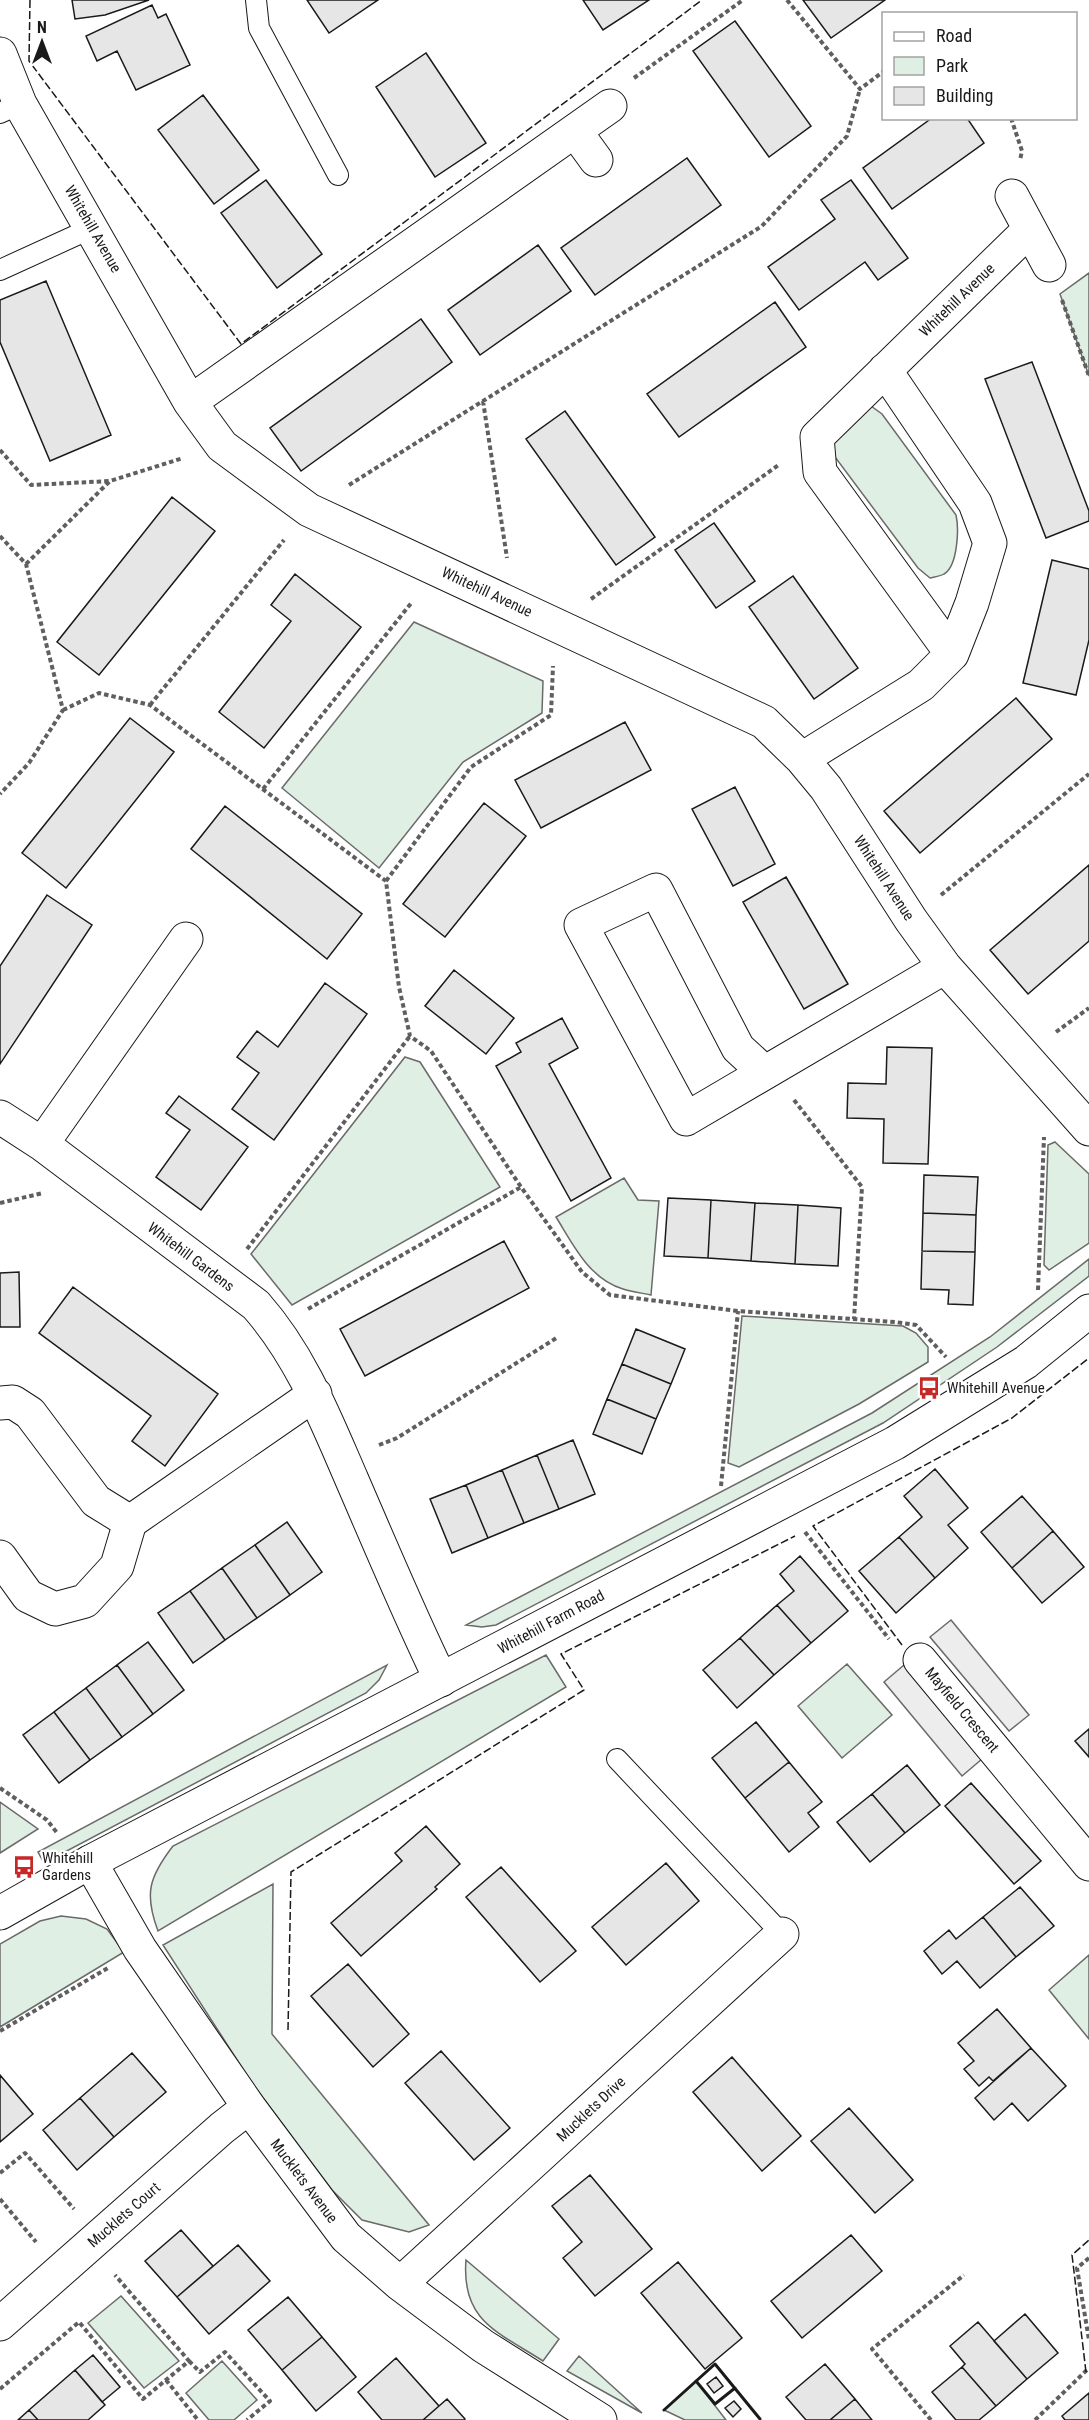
<svg xmlns="http://www.w3.org/2000/svg" width="1089" height="2420" font-family="'Roboto Condensed',sans-serif">
<rect width="100%" height="100%" fill="#fff"/>
<!-- green -->
<path fill="#e0efe3" stroke="#6a6a6a" stroke-width="1.5" d="M1089,273V376L1060,294Z
M871,406L882,414L956,515C959,528 958,566 944,574C941,576 934,577 930,578L918,568L835,457L829,434Z
M414,622L543,681L542,713L463,762L379,868L282,788Z
M405,1057L420,1062L500,1187L292,1305L251,1254Z
M1055,1142L1089,1174V1243L1049,1270L1044,1265L1048,1145Z
M624,1178L638,1200L659,1201L651,1295C642,1293 632,1292 623,1289C589,1279 573,1244 556,1217Z
M1089,1259V1276L997,1347L883,1423L496,1625L482,1627L466,1625L872,1413L990,1337Z
M742,1316L903,1326L916,1333L928,1347V1362L859,1404L739,1467L728,1463Z
M546,1655L566,1687L158,1931C144,1894 149,1877 173,1846Z
M847,1664L892,1715L842,1758L798,1706Z
M387,1665L379,1680L366,1693L44,1863L38,1852Z
M0,1802L38,1829L0,1853Z
M273,1884L272,2034L429,2225L409,2232L362,2220L332,2190L252,2083L163,1945Z
M61,1916L86,1919L107,1929L124,1952L0,2027V1944L40,1921Z
M1089,1955V2039L1049,1990Z
M466,2260L559,2339L543,2361C498,2332 461,2321 466,2260Z
M121,2296L179,2361L144,2388L88,2323Z
M579,2356L642,2413L567,2371Z
M222,2361L257,2400L234,2420H209L186,2393Z
M696,2381L726,2420H685L664,2410Z"/>
<!-- parking -->
<path fill="#ededed" stroke="#6a6a6a" stroke-width="1.5" d="M951,1620L1029,1715L1009,1731L930,1637Z
M904,1665L982,1759L962,1776L884,1682Z"/>
<!-- building -->
<path fill="#e6e6e6" stroke="#1a1a1a" stroke-width="1.5" d="M72,0H149L105,15L75,19Z
M307,0H378L329,33Z
M583,0H649L603,30Z
M803,0H885L831,38Z
M152,5L158,18L166,14L190,65L136,90L117,51L97,61L86,36Z
M735,21L811,126L769,157L693,51Z
M426,53L486,143L435,177L376,87Z
M203,95L259,170L214,204L158,130Z
M932,118H967L984,143L892,209L863,168Z
M687,158L721,205L595,295L561,248Z
M266,180L322,254L277,288L221,213Z
M851,180L908,258L878,280L865,262L799,310L768,267L835,219L821,200Z
M538,245L571,291L480,355L448,310Z
M46,281L111,435L50,461L0,342V300Z
M775,302L806,347L679,437L647,394Z
M421,319L452,362L301,471L270,428Z
M1032,362L1089,511V521L1046,538L985,379Z
M565,411L655,537L616,565L526,439Z
M172,497L215,531L99,675L57,642Z
M714,523L755,581L716,608L675,550Z
M1052,560L1089,569V640L1076,695L1023,683Z
M295,574L361,627L264,748L219,712L291,621L271,605Z
M793,576L858,668L814,699L749,607Z
M1016,698L1052,739L920,853L884,811Z
M130,718L174,752L66,888L22,853Z
M625,722L651,770L541,828L515,780Z
M735,787L775,864L733,886L692,809Z
M484,803L526,836L445,937L403,904Z
M225,806L362,914L327,959L191,849Z
M1089,865V941L1028,994L990,950Z
M786,877L848,984L804,1009L743,902Z
M47,895L92,925L0,1064V966Z
M454,970L514,1018L486,1054L425,1006Z
M325,983L367,1014L274,1140L232,1109L259,1073L237,1057L257,1031L278,1047Z
M562,1018L578,1048L549,1064L611,1178L571,1201L496,1066L521,1052L516,1043Z
M887,1047L932,1048L928,1164L883,1163L884,1119L847,1118L848,1083L886,1084Z
M179,1096L248,1147L201,1210L156,1177L190,1130L166,1113Z
M924,1175L978,1177L976,1215L923,1213Z
M668,1198L711,1200L708,1258L664,1256Z
M711,1200L755,1203L751,1261L708,1258Z
M755,1203L798,1205L795,1264L751,1261Z
M798,1205L841,1208L838,1266L795,1264Z
M923,1213L976,1215L975,1252L922,1251Z
M504,1241L529,1288L365,1376L340,1329Z
M922,1251L975,1252L973,1305L948,1304L949,1290L921,1289Z
M19,1272L20,1327H0V1273Z
M73,1287L218,1394L165,1466L132,1441L151,1416L39,1333Z
M636,1329L685,1349L671,1384L622,1364Z
M622,1364L671,1384L656,1419L607,1399Z
M607,1399L656,1419L642,1454L593,1434Z
M573,1440L595,1494L559,1509L537,1455Z
M537,1455L559,1509L524,1523L502,1470Z
M935,1469L968,1508L948,1525L968,1548L935,1578L899,1537L922,1517L904,1496Z
M502,1470L524,1523L488,1538L466,1485Z
M466,1485L488,1538L452,1553L430,1499Z
M1022,1496L1053,1531L1012,1568L981,1532Z
M287,1522L322,1572L290,1595L255,1545Z
M1053,1531L1084,1567L1042,1603L1012,1568Z
M899,1537L935,1578L896,1613L859,1571Z
M255,1545L290,1595L257,1618L222,1568Z
M800,1556L848,1611L811,1643L777,1605L794,1591L780,1574Z
M222,1568L257,1618L225,1640L190,1591Z
M190,1591L225,1640L193,1663L158,1613Z
M777,1605L811,1643L774,1675L740,1638Z
M740,1638L774,1675L737,1708L703,1670Z
M148,1642L184,1690L153,1714L117,1665Z
M117,1665L153,1714L122,1737L86,1688Z
M86,1688L122,1737L90,1760L54,1712Z
M54,1712L90,1760L59,1783L23,1735Z
M756,1722L789,1762L745,1798L712,1758Z
M1089,1729V1757L1075,1741Z
M789,1762L822,1802L808,1813L819,1827L789,1852L745,1798Z
M907,1765L940,1805L905,1833L872,1794Z
M971,1783L1041,1861L1014,1884L945,1806Z
M872,1794L905,1833L870,1862L837,1822Z
M426,1826L460,1864L435,1887L437,1889L361,1956L331,1923L402,1861L395,1853Z
M666,1863L699,1901L626,1965L592,1927Z
M501,1867L576,1951L540,1982L466,1897Z
M1020,1887L1054,1926L1016,1957L983,1917Z
M983,1917L1016,1957L980,1988L957,1961L942,1974L924,1951L949,1930L956,1939Z
M348,1964L409,2034L373,2067L311,1996Z
M997,2009L1031,2048L993,2081L989,2077L979,2086L964,2069L974,2061L958,2043Z
M1031,2048L1066,2086L1028,2121L1012,2103L994,2120L975,2098Z
M441,2051L510,2128L474,2160L405,2083Z
M132,2053L166,2092L114,2137L80,2098Z
M732,2057L801,2136L762,2171L693,2092Z
M0,2075L33,2114L0,2142Z
M80,2098L114,2137L77,2170L43,2130Z
M849,2108L913,2180L875,2213L811,2141Z
M590,2175L652,2249L595,2296L563,2258L582,2242L552,2206Z
M181,2230L213,2266L177,2297L145,2261Z
M851,2235L882,2271L802,2338L771,2301Z
M238,2245L270,2281L209,2334L177,2297Z
M678,2262L742,2338L705,2369L641,2293Z
M288,2297L322,2337L282,2370L248,2330Z
M1025,2314L1058,2353L1027,2379L994,2341Z
M978,2322L1027,2379L996,2406L962,2367L965,2364L950,2346Z
M322,2337L356,2377L316,2411L282,2370Z
M93,2355L120,2387L102,2402L75,2370Z
M396,2358L439,2406L423,2420H382L358,2392Z
M825,2364L855,2399L830,2420H806L786,2397Z
M962,2367L996,2406L979,2420H956L932,2392Z
M75,2370L105,2405L88,2420H38L29,2410Z
M716,2377L723,2386L714,2393L707,2384Z
M1089,2393V2420H1065L1062,2416Z
M447,2399L465,2419L464,2420H423Z
M855,2399L872,2420H830Z
M734,2401L741,2409L733,2417L725,2408Z
M29,2410L38,2420H18Z"/>
<g fill="none" stroke-linecap="round" stroke-linejoin="round">
<!-- service casing -->
<g stroke="#1a1a1a" stroke-width="22">
<path id="service" d="M256,0L259,28L338,175
M0,113L20,104
M0,270L92,228
M617,1759L782,1934"/>
</g>
<!-- minor casing -->
<g stroke="#1a1a1a" stroke-width="35">
<path id="minor" d="M0,54L20,104L190,402L222,446L309,510L764,722L802,759L826,788L911,920L945,967L1089,1129
M575,131L596,160
M1012,196L1049,265
M885,370L975,503L990,543L972,603L952,654
M190,402L610,106
M802,759L921,685L952,654L820,472L817,437L1029,230
M764,1072L738,1048L656,890L581,925L686,1119L945,967
M0,1117L42,1144L256,1305C301,1356 325,1418 352,1480C381,1547 409,1614 441,1680
M42,1144L186,939
M0,1403L13,1402L30,1413L96,1501L130,1522
M0,1557L28,1596L55,1609L85,1601L117,1566L130,1522L315,1394
M920,1660L1089,1864
M90,1862L140,1949L249,2107L346,2237L400,2284L483,2346L600,2420
M400,2284L782,1934
M0,2324L222,2128L249,2107"/>
</g>
<!-- tertiary casing -->
<g stroke="#1a1a1a" stroke-width="35">
<path id="tertiary" d="M0,1913L90,1862L895,1443L1026,1362L1089,1311"/>
</g>
<!-- path -->
<path stroke="#5f5f5f" stroke-width="4" stroke-dasharray="4.5 3" stroke-linecap="butt" d="M787,0L860,89L884,71
M634,78L743,0
M1011,118L1022,151L1020,160
M1062,300L1089,376
M483,401L507,558
M0,450L31,485L109,481
M349,485L762,226L847,136L860,89
M0,536L26,564L63,710L29,763L0,794
M26,564L110,481L183,458
M591,599L780,464
M150,705L284,540
M63,710L99,693L150,705L386,881L399,987L410,1036L431,1051L521,1187L582,1272L610,1295L738,1311L895,1322L916,1325L946,1357
M263,789L412,602
M386,881L471,767L551,715L553,666
M941,895L1089,774
M1056,1032L1089,1008
M794,1100L862,1187L854,1319
M0,1203L43,1193
M247,1249L410,1036
M1038,1290L1044,1137
M308,1309L521,1187
M379,1445L397,1438L558,1337
M721,1486L738,1311
M805,1532L889,1639
M0,1788L47,1820L58,1834
M0,2031L108,1968
M0,2173L25,2153L74,2209
M0,2199L36,2242
M1089,2258L1077,2268L1089,2340
M189,2361L200,2372L225,2352L270,2401L247,2420
M166,2380L198,2420
M0,2389L79,2322L143,2399L189,2361L115,2275
M931,2420L872,2349L964,2275
M1035,2420L1089,2368"/>
<!-- service -->
<use href="#service" stroke="#fff" stroke-width="20"/>
<!-- minor -->
<use href="#minor" stroke="#fff" stroke-width="33"/>
<!-- tertiary -->
<use href="#tertiary" stroke="#fff" stroke-width="33"/>
<!-- fence -->
<path stroke="#1a1a1a" stroke-width="1.5" stroke-dasharray="8 3" stroke-linecap="butt" d="M30,0L29,61L241,344L702,0
M902,1645L813,1526L1012,1418L1089,1358
M288,2030L291,1872L584,1690L561,1654L795,1536
M1086,2372L1072,2255L1089,2240"/>
<!-- wall -->
<path stroke="#1a1a1a" stroke-width="3" d="M696,2381L715,2404L735,2388
M664,2410L715,2364L760,2419"/>
</g>
<!-- icons -->
<defs>
<g id="bus-bare" transform="scale(1.8)"><path d="M-5-6H5V4H4V6H2V4H-2V6H-4V4H-5ZM-3.5-4V0h7V-4ZM-3.5 1.2v1.5H-2V1.2ZM2 1.2v1.5H3.5V1.2Z" fill="#c62828" stroke="#fff" stroke-width="2.5" paint-order="stroke"/></g>
</defs>
<g fill-rule="evenodd">
<use href="#bus-bare" x="929" y="1388"/>
<use href="#bus-bare" x="24" y="1867"/>
</g>
<g text-anchor="middle" stroke-width="4.5" stroke-linejoin="round" paint-order="stroke">
<!-- street labels -->
<g font-size="15" fill="#1a1a1a" stroke="#fff">
<text transform="translate(93 229) rotate(60)" y="5">Whitehill Avenue</text>
<text transform="translate(957 300) rotate(-44)" y="5">Whitehill Avenue</text>
<text transform="translate(487 592) rotate(25)" y="5">Whitehill Avenue</text>
<text transform="translate(884 878) rotate(57)" y="5">Whitehill Avenue</text>
<text transform="translate(191 1257) rotate(37)" y="5">Whitehill Gardens</text>
<text transform="translate(551 1622) rotate(-28)" y="5">Whitehill Farm Road</text>
<text transform="translate(962 1710) rotate(50)" y="5">Mayfield Crescent</text>
<text transform="translate(591 2109) rotate(-43)" y="5">Mucklets Drive</text>
<text transform="translate(304 2181) rotate(53)" y="5">Mucklets Avenue</text>
<text transform="translate(124 2215) rotate(-41)" y="5">Mucklets Court</text>
</g>
<!-- poi labels -->
<g font-size="15" fill="#1a1a1a" stroke="#fff" text-anchor="start">
<text x="947" y="1393">Whitehill Avenue</text>
<text x="42" y="1863">Whitehill<tspan x="42" dy="17">Gardens</tspan></text>
</g>
</g>
<!-- legend -->
<rect x="882" y="12" width="195" height="108" fill="#ffffff" stroke="#a3a3a3" stroke-width="1.5"/>
<rect x="894" y="32" width="30" height="9" fill="#ffffff" stroke="#a3a3a3" stroke-width="1.5"/>
<text x="936" y="42" font-size="18" fill="#1a1a1a">Road</text>
<rect x="894" y="57" width="30" height="18" fill="#e0efe3" stroke="#a3a3a3" stroke-width="1.5"/>
<text x="936" y="72" font-size="18" fill="#1a1a1a">Park</text>
<rect x="894" y="87" width="30" height="18" fill="#e6e6e6" stroke="#a3a3a3" stroke-width="1.5"/>
<text x="936" y="102" font-size="18" fill="#1a1a1a">Building</text>
<!-- north arrow -->
<g transform="translate(42 42)" stroke="#ffffff" stroke-width="4.5" paint-order="stroke">
<path d="M0-4.5L10 22L0 15L-10 22Z" fill="#1a1a1a"/>
<text y="-9" font-size="16" font-weight="bold" text-anchor="middle" fill="#1a1a1a">N</text>
</g>
</svg>
